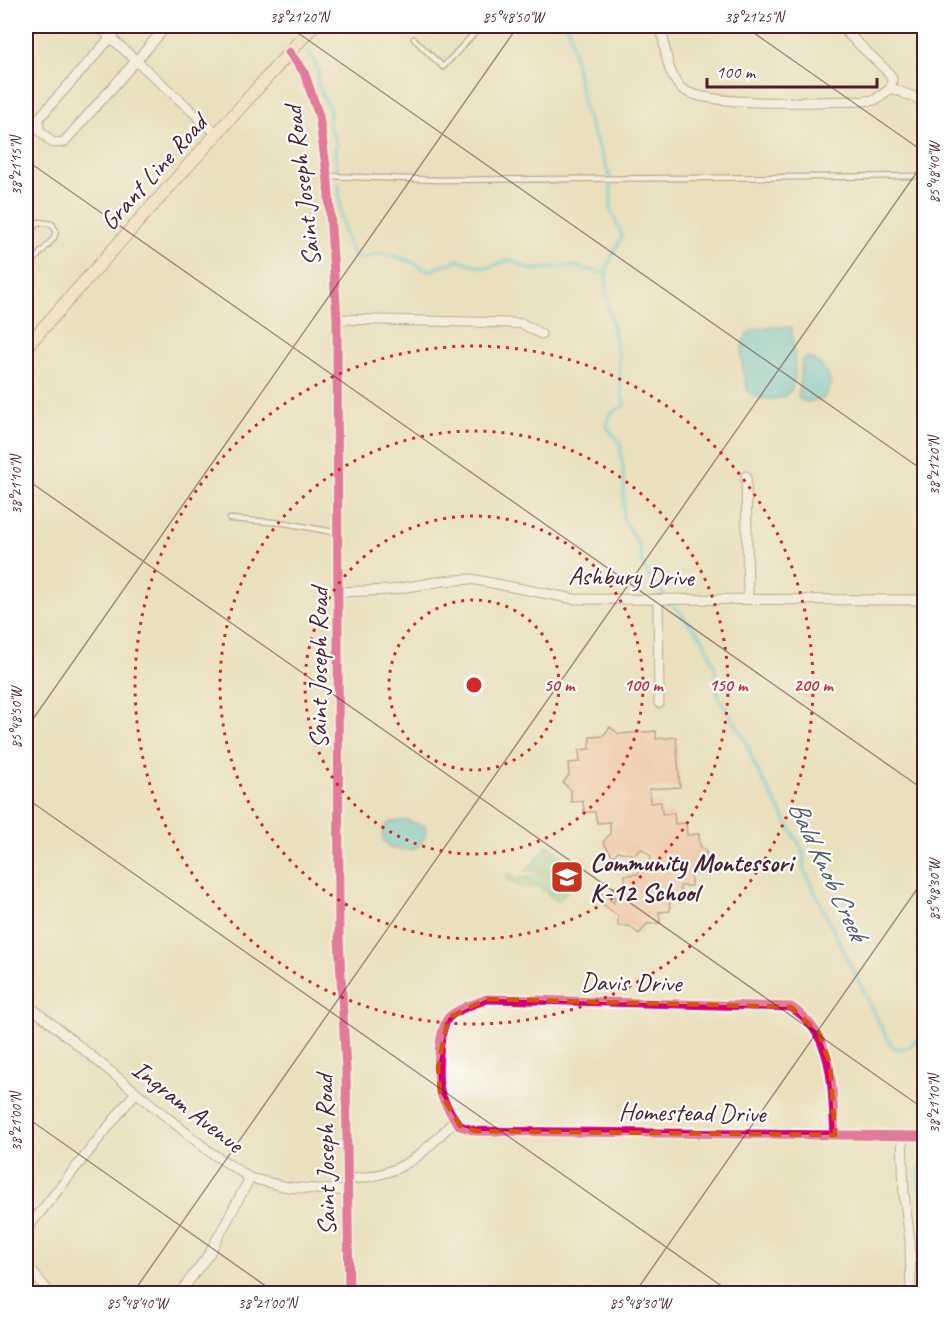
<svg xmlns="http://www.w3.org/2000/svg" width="950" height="1319" font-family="Caveat,sans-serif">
<rect width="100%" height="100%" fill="#fff"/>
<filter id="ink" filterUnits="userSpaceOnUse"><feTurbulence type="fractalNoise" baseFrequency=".0167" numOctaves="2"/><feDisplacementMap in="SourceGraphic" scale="12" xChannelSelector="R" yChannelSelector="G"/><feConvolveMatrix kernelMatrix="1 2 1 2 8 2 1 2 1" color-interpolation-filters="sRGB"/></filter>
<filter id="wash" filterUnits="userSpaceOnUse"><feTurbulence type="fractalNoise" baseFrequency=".008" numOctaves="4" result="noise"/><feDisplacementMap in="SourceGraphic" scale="24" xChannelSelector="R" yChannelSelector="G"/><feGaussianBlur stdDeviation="1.35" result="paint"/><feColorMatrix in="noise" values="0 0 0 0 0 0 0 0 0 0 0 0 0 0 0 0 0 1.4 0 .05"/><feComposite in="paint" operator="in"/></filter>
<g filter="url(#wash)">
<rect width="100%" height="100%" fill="#eae0bd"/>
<!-- green -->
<path fill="#75c88b" stroke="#60745b" stroke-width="1.5" d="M548,845L579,871L578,873L560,877L545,871H526Z
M542,873L560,879L579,877L558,902L526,877Z
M508,874L518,880L522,876L535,887H521L508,880Z"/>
<!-- water -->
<path fill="#5ec9d8" stroke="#547482" stroke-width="1.5" d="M774,327H791C793,348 806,398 774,399C762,400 758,399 748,392C744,377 736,348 747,334C752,327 766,328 774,327Z
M807,357C822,363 828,370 831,386L823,399L806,402L798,398L802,361Z
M405,820L425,826C429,835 421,845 413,850L391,849L383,840V829L388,823Z"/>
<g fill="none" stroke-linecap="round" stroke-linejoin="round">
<!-- stream -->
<path stroke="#5ec9d8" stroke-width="4" d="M287,26L289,28
M566,26L569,28L584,109L610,177
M309,52L319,71L317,84L330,111L329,125L337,144L335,152L338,171
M339,185C340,210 341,234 355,257C364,259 369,255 378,254C394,252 415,264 429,271L458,260L486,268L510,260L531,270L572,266L607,274
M611,186V210L622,235C619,246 609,258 607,268C603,297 614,327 618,355C621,373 618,389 625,405L610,414L606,426L620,443L624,480L623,519L639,545L642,563L653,582L703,639L715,666L718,696L747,743L755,766L804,853L803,868L879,1023L894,1049L907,1048L924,1034
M924,1162L919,1169L917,1186L924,1195"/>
</g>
<g id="blocks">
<!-- building -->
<path fill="#f7ac8e" d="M610,727L619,734L656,731V739L676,737L680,787L649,789L650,803L661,802L662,814L674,813L675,824L686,823L687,835L699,834L700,846L707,853L701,861L702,873L691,874V886H680L681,899H669L670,911L659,912L660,923L647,924L639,934L629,926H618V916L595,899L600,892L614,903V887L626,886L625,875L638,874L652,857L642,849L634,855L618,851L613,857L603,842L610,834V822L597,823L595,812H584L583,801L571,802V790L563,783L569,775L568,763L580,762L579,750L590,749V737L603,736Z"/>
</g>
</g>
<g filter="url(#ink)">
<use href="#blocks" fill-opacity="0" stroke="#82635e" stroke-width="1.5"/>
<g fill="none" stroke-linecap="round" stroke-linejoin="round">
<!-- lane casing -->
<g stroke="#82635e" stroke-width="7">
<path id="lane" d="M414,39L443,67L481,26
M327,176L438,180L924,176
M26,235L39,222L52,224L56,231L54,238L26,269
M230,519L285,523L339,533"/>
</g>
<!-- street casing -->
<g stroke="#82635e" stroke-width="11">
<path id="street" d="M98,26L217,134
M121,26L39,118V130L53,143L64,142L167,26
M661,26C665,45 666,72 680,87C701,109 828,101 863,101L875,100L891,88
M840,26L888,72L892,78L891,88L924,101
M289,52L304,72L319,116L328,181L337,319L339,939L346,1070L349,1294
M337,319L511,323L523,324L541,334
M746,476L748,599
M339,592L390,590L442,581L471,579L574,599L924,600
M658,600L659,703
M26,1003L210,1152L250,1178L287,1187L347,1191
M835,1135C831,1087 836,1036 791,1007L487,999C474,1004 459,1008 449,1017C438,1029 436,1079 441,1094C446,1106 452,1116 460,1126L476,1131L924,1136
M902,1135L904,1194L910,1241L911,1294
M346,1180C402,1175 418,1159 455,1120
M26,1230L136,1092
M26,1265L51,1294
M179,1294L209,1254L250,1178"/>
</g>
<!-- secondary casing -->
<g stroke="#82635e" stroke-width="14">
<path id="secondary" d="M26,347L313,26"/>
</g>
<!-- lane -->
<use href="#lane" stroke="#fff" stroke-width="4.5"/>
<!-- street -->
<use href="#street" stroke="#fff" stroke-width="9"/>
<!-- secondary -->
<use href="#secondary" stroke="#fce5d0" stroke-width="12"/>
<!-- cycleway casing -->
<g stroke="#fff" stroke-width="13">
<path id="cycleway" d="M289,52L304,72L319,116L328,181L337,319L339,939L346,1070L349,1294
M835,1135C831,1087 836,1036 791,1007L487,999C474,1004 459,1008 449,1017C438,1029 436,1079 441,1094C446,1106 452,1116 460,1126L476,1131L924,1136"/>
</g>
<!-- cycleway -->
<use href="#cycleway" stroke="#d6006c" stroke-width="9"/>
</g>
</g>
<!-- marked area -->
<path d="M0 0H950V1319H0ZM487,999L791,1007L819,1033L830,1064L835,1135L476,1131L460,1126L440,1092L438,1067L448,1018Z" fill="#eae0bd" fill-opacity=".55" fill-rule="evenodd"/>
<path fill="none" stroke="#d8530f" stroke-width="4.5" stroke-dasharray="12 8" stroke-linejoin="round" d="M487,999L791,1007L819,1033L830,1064L835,1135L476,1131L460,1126L440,1092L438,1067L448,1018Z"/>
<!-- ticks -->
<path fill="none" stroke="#4a1f2b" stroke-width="1.5" stroke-opacity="0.45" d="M288,26L924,471M744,26L924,152M26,160L924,790M26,479L924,1109M26,729L518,26M26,798L733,1294M26,1117L277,1294M132,1294L924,162M634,1294L924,879"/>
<!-- distance rings -->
<g fill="none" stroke="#d62828" stroke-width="3" stroke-dasharray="3 6">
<circle cx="474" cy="685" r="85"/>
<circle cx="474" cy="685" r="169"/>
<circle cx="474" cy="685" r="254"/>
<circle cx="474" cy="685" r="339"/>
</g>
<!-- icons -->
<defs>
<g id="school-square" transform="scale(1.725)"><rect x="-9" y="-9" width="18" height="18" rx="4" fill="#c8321e" stroke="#fff"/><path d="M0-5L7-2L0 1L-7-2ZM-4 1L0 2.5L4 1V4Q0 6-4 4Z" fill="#fff"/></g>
</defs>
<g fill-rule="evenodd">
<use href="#school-square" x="567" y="877"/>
</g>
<g text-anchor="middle" stroke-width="4.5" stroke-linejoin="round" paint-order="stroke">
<!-- street labels -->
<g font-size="26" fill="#4a1f2b" stroke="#fff">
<text transform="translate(153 172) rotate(-48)" y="9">Grant Line Road</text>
<text transform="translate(302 186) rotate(-97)" y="9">Saint Joseph Road</text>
<text transform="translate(631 576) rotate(1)" y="9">Ashbury Drive</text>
<text transform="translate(318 668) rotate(-90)" y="9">Saint Joseph Road</text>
<text transform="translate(631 982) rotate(1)" y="9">Davis Drive</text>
<text transform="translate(188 1106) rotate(38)" y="9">Ingram Avenue</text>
<text transform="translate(692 1112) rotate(1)" y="9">Homestead Drive</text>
<text transform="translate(325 1155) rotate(-91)" y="9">Saint Joseph Road</text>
</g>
<!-- poi labels -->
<g font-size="26" font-weight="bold" fill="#4a1f2b" stroke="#fff" text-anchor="start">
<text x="590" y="871">Community Montessori<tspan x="590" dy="30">K-12 School</tspan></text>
</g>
<!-- water labels -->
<g font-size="27" font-style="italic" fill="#515a68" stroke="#fff">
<text transform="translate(828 870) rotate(65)" y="9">Bald Knob Creek</text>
</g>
</g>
<circle cx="474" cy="685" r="9" fill="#d62828" stroke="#fff" stroke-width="3"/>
<g font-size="18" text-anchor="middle" font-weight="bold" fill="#d62828" stroke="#fff" stroke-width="4.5" stroke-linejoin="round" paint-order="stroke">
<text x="559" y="691">50 m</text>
<text x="643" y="691">100 m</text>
<text x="728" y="691">150 m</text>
<text x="813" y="691">200 m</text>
</g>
<!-- margin -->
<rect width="950" height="1319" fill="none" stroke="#fff" stroke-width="66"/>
<!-- scale -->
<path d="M707 78v9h170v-9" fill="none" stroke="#4a1f2b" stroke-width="3"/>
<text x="716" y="78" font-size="18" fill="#4a1f2b" stroke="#ffffff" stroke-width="4.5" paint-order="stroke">100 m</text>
<rect x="33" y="33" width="884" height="1253" fill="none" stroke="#4a1f2b" stroke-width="2"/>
<g font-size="15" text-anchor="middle" fill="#4a1f2b">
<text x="299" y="22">38°21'20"N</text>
<text x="513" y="22">85°48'50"W</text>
<text x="754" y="22">38°21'25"N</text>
<text transform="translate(16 166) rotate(-90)" y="5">38°21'15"N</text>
<text transform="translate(934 173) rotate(-90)" y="5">85°48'40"W</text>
<text transform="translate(934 466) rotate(-90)" y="5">38°21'20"N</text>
<text transform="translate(16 485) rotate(-90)" y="5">38°21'10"N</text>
<text transform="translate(16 718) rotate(-90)" y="5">85°48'50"W</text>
<text transform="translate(934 890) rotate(-90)" y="5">85°48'30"W</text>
<text transform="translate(934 1104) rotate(-90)" y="5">38°21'10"N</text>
<text transform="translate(16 1122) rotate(-90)" y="5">38°21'00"N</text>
<text x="137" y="1308">85°48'40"W</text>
<text x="267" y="1308">38°21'00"N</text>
<text x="640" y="1308">85°48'30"W</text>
</g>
</svg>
